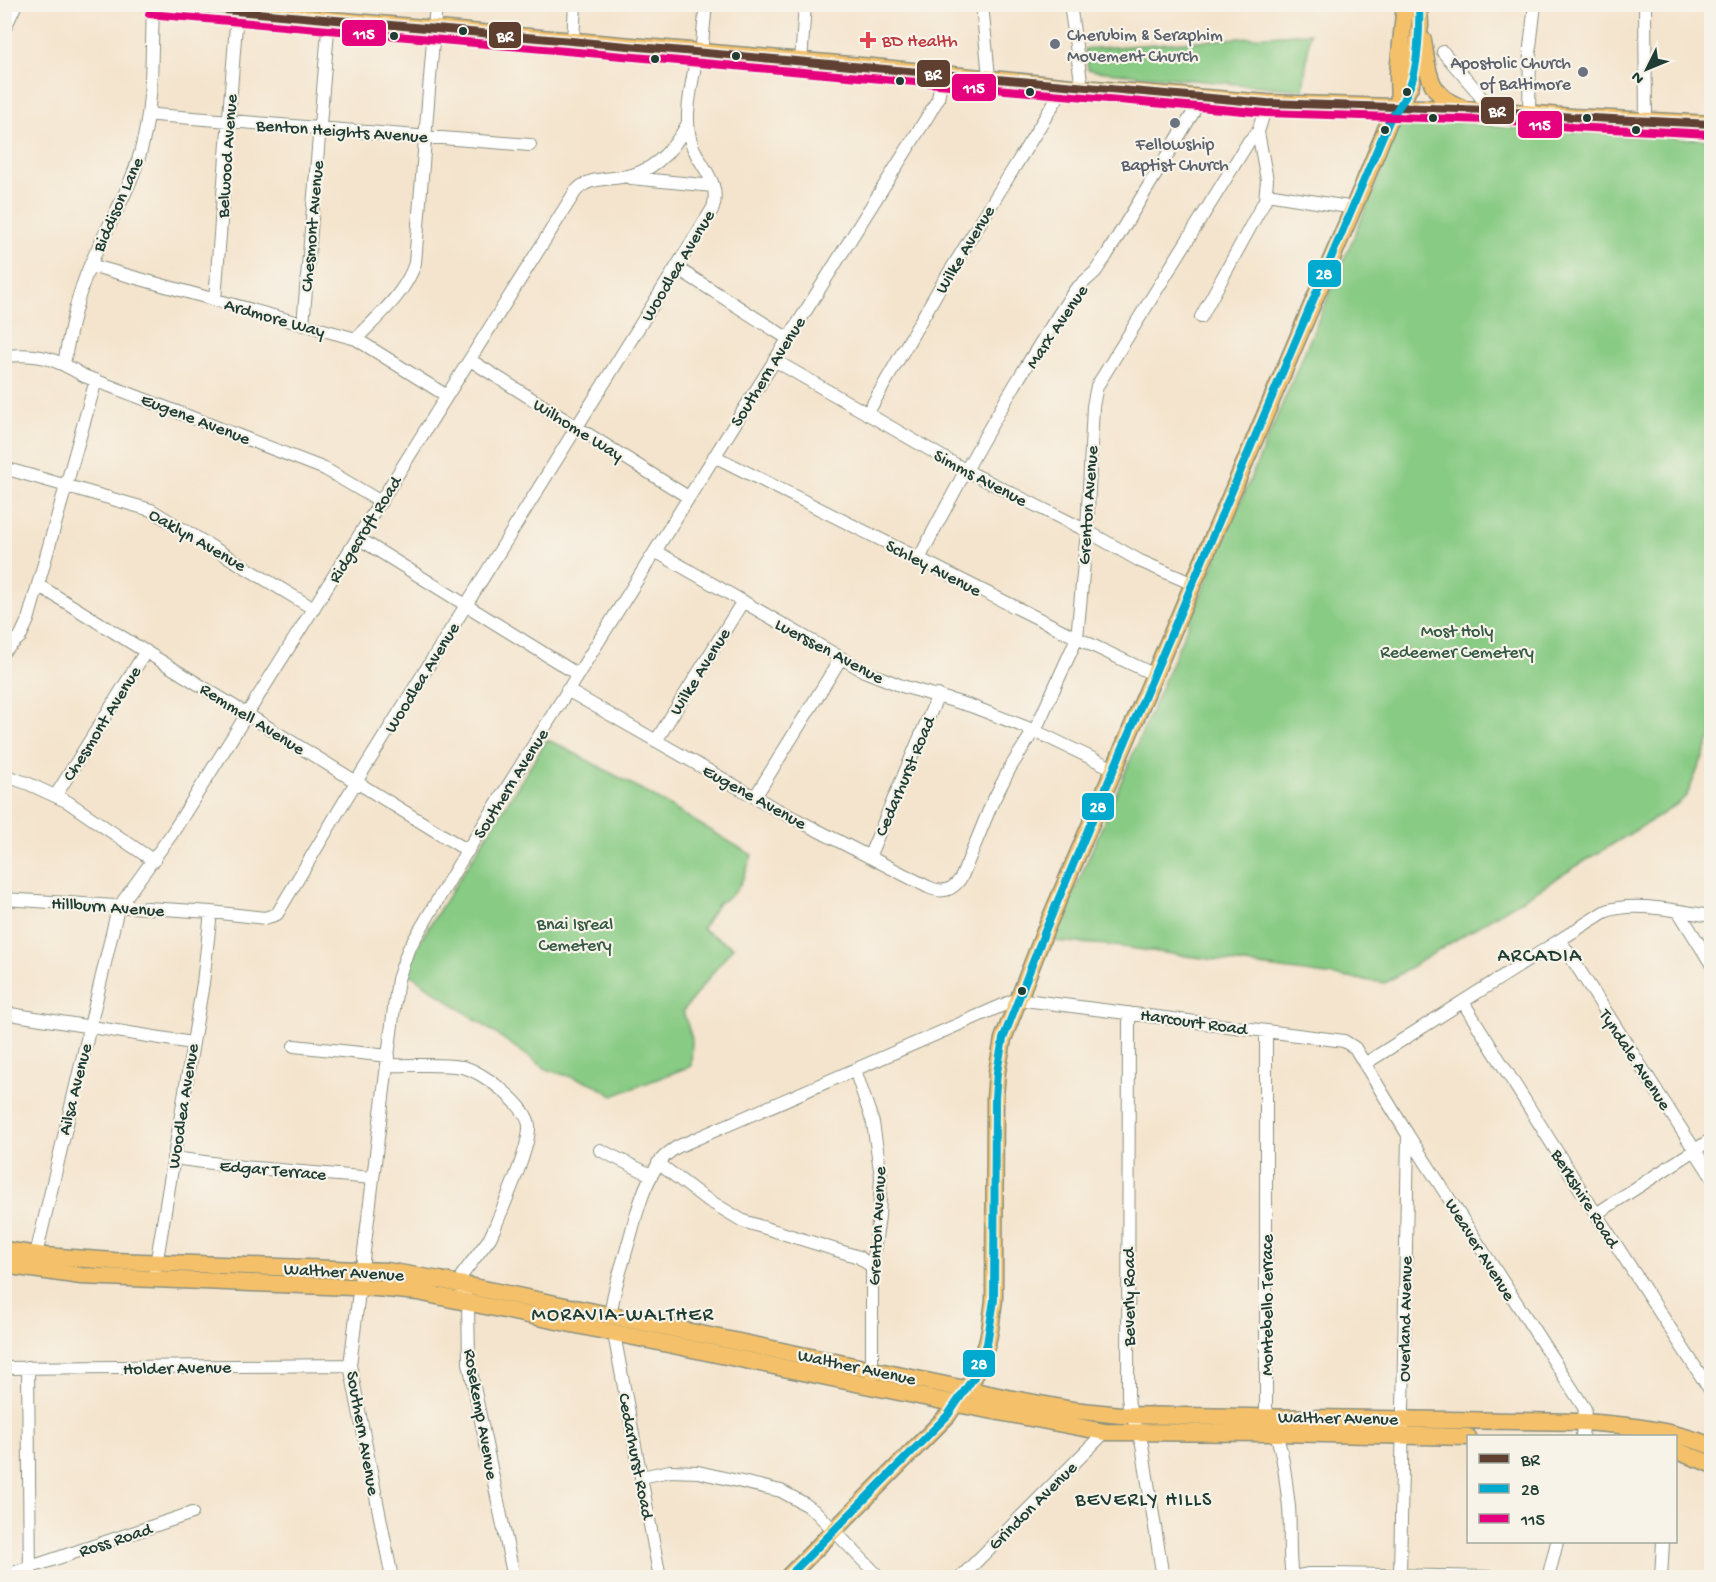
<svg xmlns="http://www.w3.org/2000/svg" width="1716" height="1582" font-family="'Gochi Hand',sans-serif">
<rect width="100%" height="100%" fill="#f7f3e8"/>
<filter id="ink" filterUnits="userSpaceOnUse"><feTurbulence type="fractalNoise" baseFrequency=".0167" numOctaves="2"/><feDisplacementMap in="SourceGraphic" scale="12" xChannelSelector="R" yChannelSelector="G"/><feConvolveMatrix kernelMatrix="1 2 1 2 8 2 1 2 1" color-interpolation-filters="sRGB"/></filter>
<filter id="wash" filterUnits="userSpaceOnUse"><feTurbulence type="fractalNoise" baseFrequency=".008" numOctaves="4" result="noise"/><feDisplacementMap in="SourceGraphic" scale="24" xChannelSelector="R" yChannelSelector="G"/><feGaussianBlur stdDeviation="1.35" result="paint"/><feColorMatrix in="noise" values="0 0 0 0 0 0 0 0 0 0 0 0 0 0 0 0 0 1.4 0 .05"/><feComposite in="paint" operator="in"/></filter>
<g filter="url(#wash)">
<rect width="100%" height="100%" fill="#f4e4cd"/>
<!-- green -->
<path fill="#88cb84" stroke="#54845c" stroke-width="1.5" d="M1310,33L1303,90L1095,71L1088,69L1085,49Z
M1401,118L1575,132L1711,140L1712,735L1687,795L1680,802L1667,811L1385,983L1107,945L1053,941L1381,173L1388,147Z
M547,740L559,745L637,787L752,855C744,876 740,895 718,903L702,929L733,947L683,1011L692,1039L691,1066L613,1096L592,1083L548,1070L407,972L415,951L423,936Z"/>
</g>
<g filter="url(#ink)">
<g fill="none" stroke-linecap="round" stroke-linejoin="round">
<!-- minor casing -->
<g stroke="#8a9080" stroke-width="14">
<path id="minor" d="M982,4L989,77
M1070,4L1082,88
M1645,4L1646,122
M4,30L16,4
M573,41L575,4
M1443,52L1475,89L1490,110
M701,54L706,4
M801,62L805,4
M1529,114L1530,47L1535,4
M155,115L530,145
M631,178L713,186
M1267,194L1354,208
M90,265L356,339L447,396
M677,268L787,338
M215,300L237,12
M1201,317L1265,200L1267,180L1258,132L1267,103
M303,325L328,31L326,19
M356,339C377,317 406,293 415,263L436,4
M4,356C39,353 55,358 84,376L325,469L381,502
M470,360L688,497
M774,360L965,470L1087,531L1140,561L1193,584
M64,364C70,330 77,295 91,263C107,226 131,189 141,150C154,103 151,53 153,5
M867,414L939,289L1064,87
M714,456L1077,638L1155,675
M4,468L151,510L314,609
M358,538L577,674
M655,551L864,671L902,686L971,706L1033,730L1114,769
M919,559C966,467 1017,376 1075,290L1095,272L1106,256L1193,113L1199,97
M38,585L468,851
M4,651L20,637L28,620L96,380
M567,690L774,808L928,887C943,894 953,891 962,876L992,803L1010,768L1038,724L1077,638L1087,531L1093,406L1097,386L1249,141L1258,132
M656,741L743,601
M4,775L29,784L68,802L154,861
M56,795L146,651
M755,797L841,658
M869,857L938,695
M4,899L211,912L265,918L277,914L356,782L713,208C721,183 701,167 692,145C682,117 693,82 697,53
M1679,912L1712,965
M1560,940L1712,1177
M1463,1002L1596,1214L1712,1393
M4,1013L192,1043
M1129,1013L1128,1395L1129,1406L1142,1445L1163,1578
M1266,1031V1408C1269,1417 1273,1425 1276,1434C1284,1457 1286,1483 1289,1507C1291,1530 1288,1553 1292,1576
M294,1046L389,1056
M1366,1063L1604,912C1632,900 1681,912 1712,916
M388,1065C412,1066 438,1063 462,1067C481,1070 528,1106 529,1126C530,1148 504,1204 495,1227L490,1238L462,1275L460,1284L468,1303L469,1363L514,1578
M855,1070L873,1123L881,1176L879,1216L872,1267V1376
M600,1150L651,1175
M173,1158L243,1167L373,1178
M658,1163L703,1197L743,1221L859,1257L872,1267
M1596,1214L1712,1139
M34,1263L118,908L171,835L575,192C588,177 603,180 622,177C654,173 674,149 688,123
M155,1271L203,983L211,912
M611,1315C612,1293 621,1270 627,1248C635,1221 641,1190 657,1166C661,1158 669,1152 677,1147L1017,999L1344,1041L1355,1048L1408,1135L1585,1409L1582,1436
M614,1334L660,1578
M28,1367L30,1578
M4,1368L350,1365
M641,1477L670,1471L698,1472L781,1491L805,1504L817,1513L880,1578
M1400,1575L1408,1135
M4,1576L192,1513
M392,1578L350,1365L394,1008L398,979L408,950L459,864L926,119L938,99L942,75
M960,1578L1105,1432
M1288,1578L1309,1574H1331L1547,1578
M1548,1578L1557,1542
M1661,1578L1663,1542"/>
</g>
<!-- major casing -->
<g stroke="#8a9080" stroke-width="19">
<path id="major" d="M150,4L873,67L1082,88L1267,103L1490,110L1573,117L1712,124
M1423,40C1428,71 1427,95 1462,108
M1399,106L1398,73L1405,4
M4,1250L45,1256L114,1261L387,1271L440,1280L1008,1398L1073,1410L1121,1415L1584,1422C1628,1425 1671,1430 1712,1446
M4,1265L81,1276L376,1288L418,1292L957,1404L1105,1432L1276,1433L1468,1437
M1676,1451L1712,1464
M787,1578L948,1415L974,1377L987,1344L990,1330L994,1300L995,1098L997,1072L1003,1039L1045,931L1364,183L1390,119L1399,107L1411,84L1420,26L1419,4"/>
</g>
<!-- minor -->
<use href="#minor" stroke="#fff" stroke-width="12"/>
<!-- major -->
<use href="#major" stroke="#f4c16a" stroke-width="16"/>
<!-- bus-1 casing -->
<g stroke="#f7f3e8" stroke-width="12">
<path id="bus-1" d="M156,4L1267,103L1490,110L1573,117L1712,124"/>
</g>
<!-- bus-2 casing -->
<g stroke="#f7f3e8" stroke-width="12">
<path id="bus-2" d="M787,1578L948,1415L974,1377L987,1344L994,1300L995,1098L997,1072L1003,1039L1045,931L1390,119C1398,109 1405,98 1410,86C1418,68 1420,25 1419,4"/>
</g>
<!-- bus-3 casing -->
<g stroke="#f7f3e8" stroke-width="12">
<path id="bus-3" d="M149,14L1266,113L1489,120L1572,127L1711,134"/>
</g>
<!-- bus-1 -->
<use href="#bus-1" stroke="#5f4030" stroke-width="8"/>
<!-- bus-2 -->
<use href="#bus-2" stroke="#00a9ce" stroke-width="8"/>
<!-- bus-3 -->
<use href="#bus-3" stroke="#e5007d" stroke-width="8"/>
</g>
</g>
<!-- markers -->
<g fill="#1f3d34" stroke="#f7f3e8" stroke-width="2">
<circle cx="463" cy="31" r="5"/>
<circle cx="394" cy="36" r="5"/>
<circle cx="736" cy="56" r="5"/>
<circle cx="655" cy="59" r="5"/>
<circle cx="900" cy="81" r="5"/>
<circle cx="1030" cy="92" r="5"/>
<circle cx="1407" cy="92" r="5"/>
<circle cx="1433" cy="118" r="5"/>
<circle cx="1587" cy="118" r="5"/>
<circle cx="1385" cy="130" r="5"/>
<circle cx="1636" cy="130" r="5"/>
<circle cx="1022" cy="991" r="5"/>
</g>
<path fill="#e0444e" stroke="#f7f3e8" stroke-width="2" d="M865 31h6v6h6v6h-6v6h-6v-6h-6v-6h6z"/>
<g fill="#6b7280" stroke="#f7f3e8" stroke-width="2">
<circle cx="1055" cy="44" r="6"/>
<circle cx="1583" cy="72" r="6"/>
<circle cx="1175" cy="123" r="6"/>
</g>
<g text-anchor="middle" stroke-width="4.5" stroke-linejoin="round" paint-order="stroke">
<!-- worship labels -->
<g font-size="18" fill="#5b616d" stroke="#f7f3e8" text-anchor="start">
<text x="1067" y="40">Cherubim &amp; Seraphim<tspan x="1067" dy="21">Movement Church</tspan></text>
<text x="1571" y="68" text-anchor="end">Apostolic Church<tspan x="1571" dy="21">of Baltimore</tspan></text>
<text x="1175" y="149" text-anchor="middle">Fellowship<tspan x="1175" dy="21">Baptist Church</tspan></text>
</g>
<!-- health labels -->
<g font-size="18" fill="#be3a42" stroke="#f7f3e8" text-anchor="start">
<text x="882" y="46">BD Health</text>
</g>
<!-- street labels -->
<g font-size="18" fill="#1f3d34" stroke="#f7f3e8">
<text transform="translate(342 130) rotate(4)" y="6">Benton Heights Avenue</text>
<text transform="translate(226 156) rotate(-86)" y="6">Belwood Avenue</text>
<text transform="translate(117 204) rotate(-66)" y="6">Biddison Lane</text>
<text transform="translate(311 226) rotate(-85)" y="6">Chesmont Avenue</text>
<text transform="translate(964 249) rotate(-59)" y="6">Wilke Avenue</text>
<text transform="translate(677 265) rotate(-59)" y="6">Woodlea Avenue</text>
<text transform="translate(275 317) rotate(16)" y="6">Ardmore Way</text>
<text transform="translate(1056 326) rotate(-56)" y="6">Marx Avenue</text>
<text transform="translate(767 371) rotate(-58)" y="6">Southern Avenue</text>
<text transform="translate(196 418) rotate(21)" y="6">Eugene Avenue</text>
<text transform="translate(579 429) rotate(32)" y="6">Wilhome Way</text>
<text transform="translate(981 477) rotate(28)" y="6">Simms Avenue</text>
<text transform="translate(1087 505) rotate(-86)" y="6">Grenton Avenue</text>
<text transform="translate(364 529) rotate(-58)" y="6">Ridgecroft Road</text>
<text transform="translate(198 539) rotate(30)" y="6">Oaklyn Avenue</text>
<text transform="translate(934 567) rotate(27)" y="6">Schley Avenue</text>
<text transform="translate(830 650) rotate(28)" y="6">Luerssen Avenue</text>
<text transform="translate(699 671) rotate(-58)" y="6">Wilke Avenue</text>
<text transform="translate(421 677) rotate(-58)" y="6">Woodlea Avenue</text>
<text transform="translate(253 718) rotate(32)" y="6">Remmell Avenue</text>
<text transform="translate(101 723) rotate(-58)" y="6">Chesmont Avenue</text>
<text transform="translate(904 776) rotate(-67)" y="6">Cedarhurst Road</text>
<text transform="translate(510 783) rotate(-58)" y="6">Southern Avenue</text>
<text transform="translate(755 796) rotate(29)" y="6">Eugene Avenue</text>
<text transform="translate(108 906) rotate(4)" y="6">Hillburn Avenue</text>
<text transform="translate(1194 1021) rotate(8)" y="6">Harcourt Road</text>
<text transform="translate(1636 1059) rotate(57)" y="6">Tyndale Avenue</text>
<text transform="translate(74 1089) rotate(-76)" y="6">Ailsa Avenue</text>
<text transform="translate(182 1106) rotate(-81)" y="6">Woodlea Avenue</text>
<text transform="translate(273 1169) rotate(5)" y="6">Edgar Terrace</text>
<text transform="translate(1586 1198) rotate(58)" y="6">Berkshire Road</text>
<text transform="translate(876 1226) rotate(-87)" y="6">Grenton Avenue</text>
<text transform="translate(1481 1249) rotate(58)" y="6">Weaver Avenue</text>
<text transform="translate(344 1271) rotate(3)" y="6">Walther Avenue</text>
<text transform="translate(1128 1297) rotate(-90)" y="6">Beverly Road</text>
<text transform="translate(1266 1305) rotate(-90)" y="6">Montebello Terrace</text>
<text transform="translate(1404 1319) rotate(-89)" y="6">Overland Avenue</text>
<text transform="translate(857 1366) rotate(12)" y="6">Walther Avenue</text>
<text transform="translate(177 1367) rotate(-1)" y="6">Holder Avenue</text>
<text transform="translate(482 1414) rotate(80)" y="6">Rosekemp Avenue</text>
<text transform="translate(1338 1417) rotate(1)" y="6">Walther Avenue</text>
<text transform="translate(364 1433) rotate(80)" y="6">Southern Avenue</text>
<text transform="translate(637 1456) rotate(79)" y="6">Cedarhurst Road</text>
<text transform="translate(1032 1505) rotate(-45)" y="6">Grindon Avenue</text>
<text transform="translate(115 1539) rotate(-18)" y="6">Ross Road</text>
</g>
<!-- park labels -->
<g font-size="18" fill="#345944" stroke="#f7f3e8">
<text x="1457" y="636">Most Holy<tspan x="1457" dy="21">Redeemer Cemetery</tspan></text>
<text x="575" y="929">Bnai Isreal<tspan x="575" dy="21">Cemetery</tspan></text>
</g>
<!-- neighbourhood labels -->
<g font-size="20" letter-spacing="1.5" fill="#1f3d34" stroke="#f7f3e8">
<text x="1540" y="961">ARCADIA</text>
<text x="623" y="1320">MORAVIA-WALTHER</text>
<text x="1144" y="1505">BEVERLY HILLS</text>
</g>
</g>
<g stroke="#f7f3e8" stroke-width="2">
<rect x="341" y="19" width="46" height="28" rx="6" fill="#e5007d"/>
<rect x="488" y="21" width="34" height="28" rx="6" fill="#5f4030"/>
<rect x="916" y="59" width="35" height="29" rx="6" fill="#5f4030"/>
<rect x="951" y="73" width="46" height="29" rx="6" fill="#e5007d"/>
<rect x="1480" y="96" width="35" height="29" rx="6" fill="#5f4030"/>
<rect x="1517" y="110" width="46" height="29" rx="6" fill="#e5007d"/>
<rect x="1307" y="259" width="35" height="29" rx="6" fill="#00a9ce"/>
<rect x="1081" y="792" width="34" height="29" rx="6" fill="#00a9ce"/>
<rect x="962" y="1349" width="34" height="29" rx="6" fill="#00a9ce"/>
</g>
<g font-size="16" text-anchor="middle" font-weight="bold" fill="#fff">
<text x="364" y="39">115</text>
<text x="505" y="41">BR</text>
<text x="933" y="79">BR</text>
<text x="974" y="93">115</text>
<text x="1497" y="116">BR</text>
<text x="1540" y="130">115</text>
<text x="1324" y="279">28</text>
<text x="1098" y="812">28</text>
<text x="979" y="1369">28</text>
</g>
<!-- margin -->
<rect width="1716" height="1582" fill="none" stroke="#f7f3e8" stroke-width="24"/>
<!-- legend -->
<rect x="1467" y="1435" width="210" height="108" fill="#f7f3e8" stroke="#a1aaa0" stroke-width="1.5"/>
<rect x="1479" y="1454" width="30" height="9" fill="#5f4030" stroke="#a1aaa0" stroke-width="1.5"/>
<text x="1521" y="1465" font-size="18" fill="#1f3d34">BR</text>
<rect x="1479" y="1484" width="30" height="9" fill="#00a9ce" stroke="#a1aaa0" stroke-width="1.5"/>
<text x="1521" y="1495" font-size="18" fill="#1f3d34">28</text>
<rect x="1479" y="1514" width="30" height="9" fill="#e5007d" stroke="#a1aaa0" stroke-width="1.5"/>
<text x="1521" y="1525" font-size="18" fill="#1f3d34">115</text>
<!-- north arrow -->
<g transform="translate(1647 69) rotate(227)" stroke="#f7f3e8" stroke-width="4.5" paint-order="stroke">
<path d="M0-4.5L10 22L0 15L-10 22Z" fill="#1f3d34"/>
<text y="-9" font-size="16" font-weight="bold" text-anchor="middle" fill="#1f3d34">N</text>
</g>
</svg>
